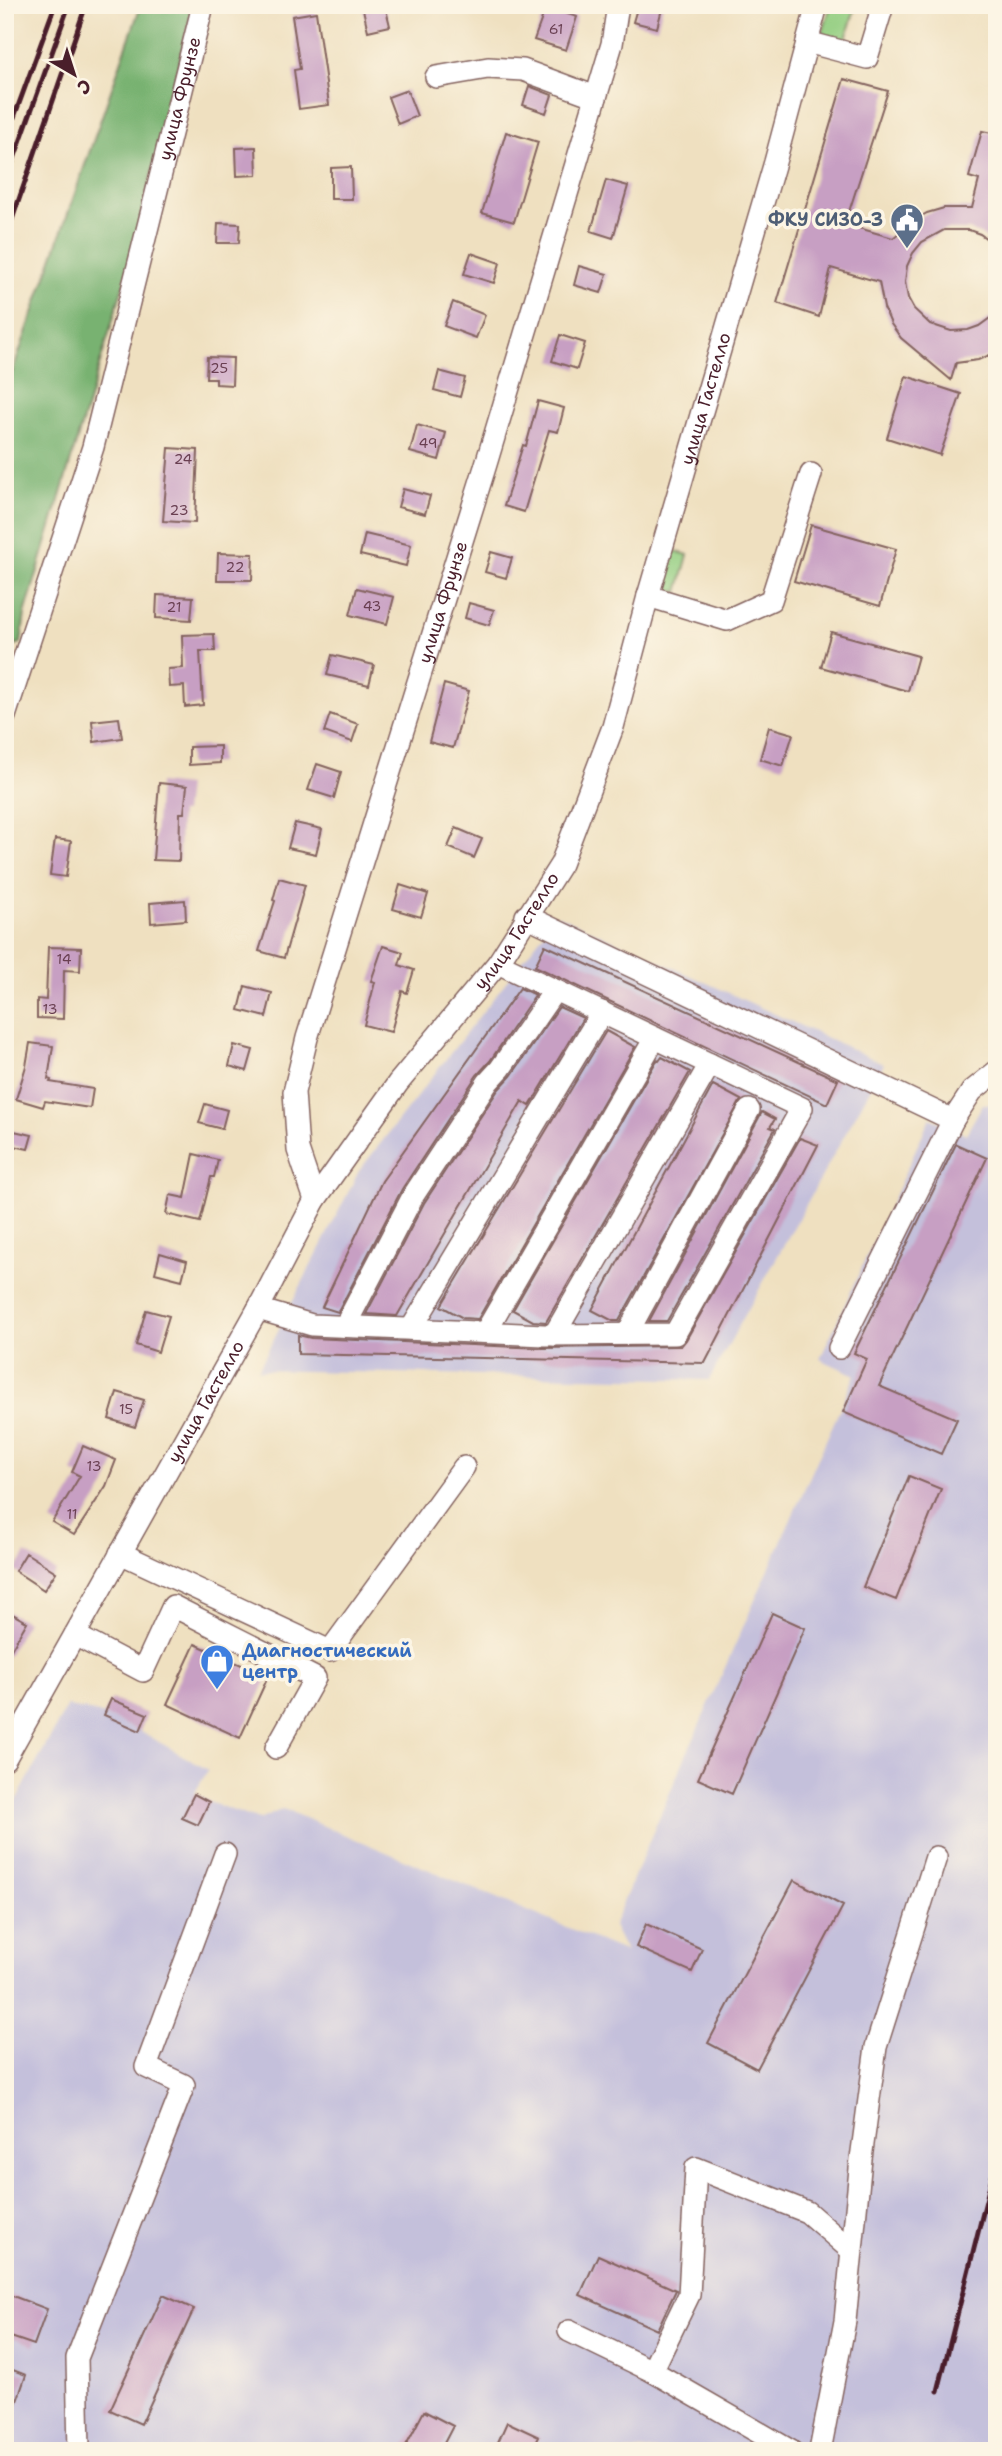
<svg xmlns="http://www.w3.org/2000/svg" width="1002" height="2456" font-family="'Shantell Sans',sans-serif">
<rect width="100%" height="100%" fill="#fcf5e5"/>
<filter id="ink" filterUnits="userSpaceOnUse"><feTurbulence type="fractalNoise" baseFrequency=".0143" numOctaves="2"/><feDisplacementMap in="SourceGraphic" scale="14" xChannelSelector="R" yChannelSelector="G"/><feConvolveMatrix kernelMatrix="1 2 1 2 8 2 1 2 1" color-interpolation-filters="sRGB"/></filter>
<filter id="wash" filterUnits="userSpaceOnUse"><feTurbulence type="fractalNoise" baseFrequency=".00686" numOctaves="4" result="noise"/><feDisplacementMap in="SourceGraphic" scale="28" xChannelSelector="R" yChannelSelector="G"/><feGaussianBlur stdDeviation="1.57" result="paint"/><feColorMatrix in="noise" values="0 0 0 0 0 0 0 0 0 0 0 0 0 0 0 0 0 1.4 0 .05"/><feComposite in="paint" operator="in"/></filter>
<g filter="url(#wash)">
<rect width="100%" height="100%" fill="#efe0c0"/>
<!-- industrial -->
<path fill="#c4c0db" d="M558,915L884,1064L709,1380L258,1370L359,1171Z
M983,1104H997V2451H5V1822L67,1706L104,1715L140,1731L208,1770L194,1794L209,1802L259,1820L283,1809L626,1952L613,1926L676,1778L855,1375L820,1359L930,1118L966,1134Z"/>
<!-- green -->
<path fill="#95cf83" stroke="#707757" stroke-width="2" d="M831,5H856L845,42L822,35Z
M672,550L688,555L678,592L661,588Z"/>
<!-- forest -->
<path fill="#78b271" stroke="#61684e" stroke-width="2" d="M141,5H193L129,266L25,614L21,643L5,649V393Z"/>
<g id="blocks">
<!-- building -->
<path fill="#c79fc3" d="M362,5H385L390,26L368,31Z
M638,5H663L657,28L633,22Z
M546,7L577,17L566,50L534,40Z
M316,12L329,105L299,109L294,70L300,69L292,16Z
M844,79L888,91L845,224L893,238L913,221L927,213L944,208H972L979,180L969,177L982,131L997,134V246L980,234L969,230H944L922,242L913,253L907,266L905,282L908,298L914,309L930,324L951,331L968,330L979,326L997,313V352L978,360L956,363L951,380L901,338L891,324L884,308L879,282L831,268L819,317L777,303Z
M529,86L552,95L546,113L523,105Z
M407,90L417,116L398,124L388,97Z
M506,132L538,142L514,222L482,213Z
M256,147L257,175L237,176L236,148Z
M351,167L352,199H331V168Z
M606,180L628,186L613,238L591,231Z
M218,223L240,224L239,243H217Z
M471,253L500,263L494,283L464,274Z
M579,266L607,274L601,293L574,285Z
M453,302L485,315L476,338L444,326Z
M560,335L585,343L577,369L552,361Z
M207,357L233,358L232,385L216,384V378H206Z
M439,371L465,378L460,397L434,390Z
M906,376L961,394L940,455L887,438Z
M538,401L564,408L558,432L549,430L524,512L504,506L523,445L526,446Z
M417,425L446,433L439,460L410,452Z
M169,448L198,450L195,523L163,521Z
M403,489L430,496L425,514L398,507Z
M811,525L896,549L880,606L794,581Z
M365,534L411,545L406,566L360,555Z
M491,552L512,558L506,578L485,572Z
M218,553L253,554L252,580H217Z
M357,588L394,597L387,624L350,615Z
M157,595L193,597L191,620L156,618Z
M469,603L494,610L489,625L465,618Z
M831,632L918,656L908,691L821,667Z
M214,634L215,651H200L203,705L185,707L184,686L169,687L168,669L183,668L182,635Z
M332,655L374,665L369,685L327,675Z
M444,684L469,691L453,748L429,742Z
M330,714L358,724L352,742L324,732Z
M119,718L122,738L94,742L92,721Z
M769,727L793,734L783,766L760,759Z
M220,746V763L189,765V747Z
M317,764L341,772L334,798L308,790Z
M159,783L187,786L184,813H180L179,861L153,860Z
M295,823L322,829L316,854L288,848Z
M456,828L482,839L474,858L448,847Z
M55,839L71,841L66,877L50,875Z
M279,878L305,885L284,958L259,951L275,901L273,900Z
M400,885L428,894L421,917L393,909Z
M185,900L186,920L151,923L150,903Z
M545,945L838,1080L827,1104L535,966Z
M383,946L403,952L399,965L414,970L407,993L402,991L391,1032L364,1025L375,982L371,981Z
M48,947L81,948L80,971L64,970L63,1019L37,1018V999L46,1000Z
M245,986L272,993L266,1017L239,1010Z
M520,988L535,995L490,1061L477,1075L402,1189L338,1312L322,1307L382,1181Z
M559,1007L583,1018L530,1106L522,1101L397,1316L366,1314L424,1203L498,1090L511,1076Z
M606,1031L635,1047L478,1319L463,1318L441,1306Z
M30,1043L53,1046L48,1079L51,1080L50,1082L93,1089L90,1108L45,1101L43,1107L16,1099L26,1066Z
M234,1045L253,1050L247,1071L229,1066Z
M662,1057L690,1072L546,1322L533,1321L513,1310L657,1060L659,1061Z
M713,1085L741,1100L619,1321H613L592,1310Z
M205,1104L227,1110L222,1129L199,1123Z
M762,1112L775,1119L770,1127L775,1129L667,1321H649Z
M5,1129L32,1135L28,1149L5,1144Z
M800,1138L818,1145L705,1363L298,1354V1335L311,1338L543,1348L681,1346L686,1340Z
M956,1144L987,1158L879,1386L957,1419L941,1454L843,1412L867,1359L854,1353Z
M194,1154L218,1160L214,1177H211L200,1222L166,1214L170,1195L185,1198Z
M160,1253L187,1261L182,1280L155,1273Z
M146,1310L169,1316L158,1352L136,1345Z
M117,1392L144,1400L135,1427L109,1419Z
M83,1446L116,1460L106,1486L74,1535L52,1522L80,1476L72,1472Z
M909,1476L941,1489L896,1600L863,1587Z
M26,1553L56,1572L44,1590L15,1571Z
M5,1610L27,1622L5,1660Z
M772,1613L805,1628L732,1794L698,1779Z
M195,1644L268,1677L240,1738L167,1704Z
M111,1699L147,1714L140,1731L104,1715Z
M194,1794L209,1802L198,1825L182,1818Z
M794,1880L843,1906L757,2069L708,2043Z
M646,1924L702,1949L692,1972L636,1947Z
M598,2255L676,2290L657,2330L580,2295Z
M5,2293L47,2309L34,2345L5,2335Z
M163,2295L194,2309L141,2424L110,2410Z
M5,2367L26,2375L8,2427L5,2426Z
M424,2411L453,2426L440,2451H403Z
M507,2422L539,2437L532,2451H494Z"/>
</g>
</g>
<g filter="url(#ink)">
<use href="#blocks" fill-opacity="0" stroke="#84635f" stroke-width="2"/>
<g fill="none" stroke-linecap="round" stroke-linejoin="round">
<!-- minor casing -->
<g stroke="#84635f" stroke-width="24">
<g id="minor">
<path d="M807,42L867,58L883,5"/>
<path d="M436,77L488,68L523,70L596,97"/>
<path d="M648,596L727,620L771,600L811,474"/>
<path id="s1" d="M5,716L93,447L203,5"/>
<path d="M526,916L953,1120L839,1348"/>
<path d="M953,1120L972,1091L997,1071"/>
<path id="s2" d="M315,1200L298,1150L294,1092L307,1038L486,464L612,44L618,5"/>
<path d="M258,1309L312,1325L544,1335L675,1334L802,1108L498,963"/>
<path d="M345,1326L413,1196L488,1082L500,1069L555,990"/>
<path d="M411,1329L602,1012"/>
<path d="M486,1331L655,1038"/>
<path d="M627,1334L749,1110"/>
<path d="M554,1335L710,1064"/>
<path d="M120,1553L330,1651L464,1467"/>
<path d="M75,1635L143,1671L173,1606L315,1678L276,1748"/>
<path id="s3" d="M5,1759L258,1309L315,1200L398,1083L498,963L561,864L613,727L648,596L775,162L817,5"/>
<path d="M569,2331L652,2371L689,2295L696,2168L807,2212L852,2251"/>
<path d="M652,2371L791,2451"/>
<path d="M79,2451L77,2358L184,2085L146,2067L225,1854"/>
<path d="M820,2451L845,2321L861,2159L876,2047L936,1857"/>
</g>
</g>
<!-- minor -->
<use href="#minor" stroke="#fff" stroke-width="21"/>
<!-- rail -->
<path stroke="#4a1f2b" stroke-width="5" d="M5,142L55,5
M5,184L69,5
M6,237L86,5
M938,2391L997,2157"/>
</g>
</g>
<!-- icons -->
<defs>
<g id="civic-pin" transform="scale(1.75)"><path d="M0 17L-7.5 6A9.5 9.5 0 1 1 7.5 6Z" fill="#5c6f8a" stroke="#fcf5e5"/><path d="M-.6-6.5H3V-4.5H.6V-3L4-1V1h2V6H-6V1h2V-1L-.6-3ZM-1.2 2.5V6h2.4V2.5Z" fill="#fff"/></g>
<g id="shop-pin" transform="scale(1.75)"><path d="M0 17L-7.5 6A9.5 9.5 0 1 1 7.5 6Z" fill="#3f7fe0" stroke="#fcf5e5"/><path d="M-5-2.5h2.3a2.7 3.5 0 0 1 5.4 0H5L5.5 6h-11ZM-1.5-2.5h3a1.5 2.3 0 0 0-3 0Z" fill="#fff"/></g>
</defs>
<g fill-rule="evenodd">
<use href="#civic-pin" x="907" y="220"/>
<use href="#shop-pin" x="217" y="1661"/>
</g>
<g text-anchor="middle" stroke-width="7" stroke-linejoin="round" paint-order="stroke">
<!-- number labels -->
<g font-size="14" fill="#693f51">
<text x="556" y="34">61</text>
<text x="219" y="373">25</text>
<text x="428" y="448">49</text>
<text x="183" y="464">24</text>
<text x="179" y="515">23</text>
<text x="235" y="572">22</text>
<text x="372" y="611">43</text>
<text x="174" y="612">21</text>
<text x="64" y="964">14</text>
<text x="50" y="1014">13</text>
<text x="126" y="1414">15</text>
<text x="94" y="1471">13</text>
<text x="72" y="1519">11</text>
</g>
<!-- street labels -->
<g font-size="18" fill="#4a1f2b" stroke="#fcf5e5">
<text dy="6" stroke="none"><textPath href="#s1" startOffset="642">улица Фрунзе</textPath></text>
<text dy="6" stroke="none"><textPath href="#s3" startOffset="1544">улица Гастелло</textPath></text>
<text dy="6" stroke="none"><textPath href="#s2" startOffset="623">улица Фрунзе</textPath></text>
<text dy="6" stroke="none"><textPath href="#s3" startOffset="976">улица Гастелло</textPath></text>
<text dy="6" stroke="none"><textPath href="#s3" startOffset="410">улица Гастелло</textPath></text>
</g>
<!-- service labels -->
<g font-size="18" font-weight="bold" fill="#4e5e75" stroke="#fcf5e5" text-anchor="end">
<text x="883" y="226">ФКУ СИЗО-3</text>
</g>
<!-- shop labels -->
<g font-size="18" font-weight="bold" fill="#366cbe" stroke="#fcf5e5" text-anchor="start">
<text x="242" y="1657">Диагностический<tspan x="242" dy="21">центр</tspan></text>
</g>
</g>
<!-- margin -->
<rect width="1002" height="2456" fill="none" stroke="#fcf5e5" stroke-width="28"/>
<!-- north arrow -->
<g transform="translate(74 74) rotate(141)" stroke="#fcf5e5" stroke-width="5" paint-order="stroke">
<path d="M0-5L12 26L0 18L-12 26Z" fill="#4a1f2b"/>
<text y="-10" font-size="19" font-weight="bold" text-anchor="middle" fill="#4a1f2b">С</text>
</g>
</svg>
